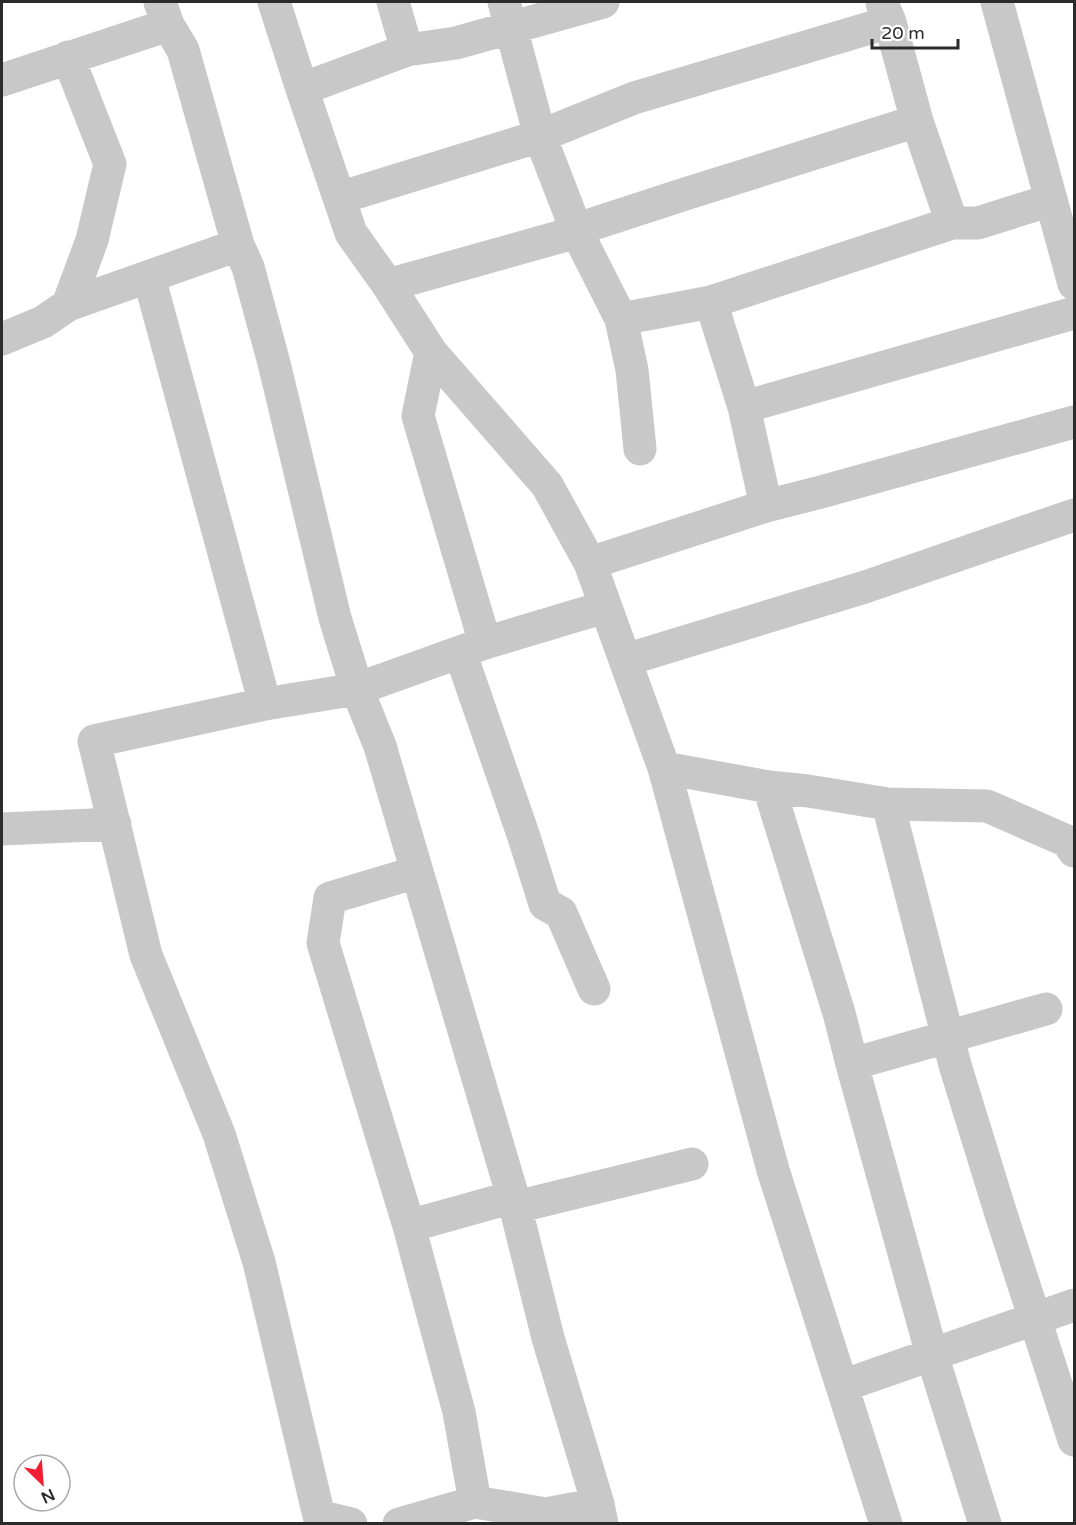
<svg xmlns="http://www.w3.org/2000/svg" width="1076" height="1525" font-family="'Varela Round',sans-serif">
<rect width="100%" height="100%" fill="#fff"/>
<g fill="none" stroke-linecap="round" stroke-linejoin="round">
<!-- minor -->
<path stroke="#c8c8c8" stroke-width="33" d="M160,2L168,25L183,50L238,245L248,267L274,363L335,618L357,689L380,746L513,1197L548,1338L598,1504L602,1524
M274,2L302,89L351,233L388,285L431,352L547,485L590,563L664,768L769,787L808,791L888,804L987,806L1067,841L1074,851
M393,2L407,50
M504,2L540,136L577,232L621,319L632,370L640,449
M997,2L1074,284
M882,3L890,22L917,121L952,223
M2,80L168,25
M302,89L407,50L456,43L603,2
M339,198L540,136L634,98L890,22
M149,277L265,704
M388,285L577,232L593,224L682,195L917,121
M711,302L952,223H978L1051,200
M68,305L238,245
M2,339L43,322L68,305L92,240L110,164L68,57
M431,352L418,416L485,643
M744,407L1074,313
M766,506L821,492L1074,422
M590,563L766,506L744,407L711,302L621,319
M625,660L865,587L1074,515
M664,768L773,1170L886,1524
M769,787L839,1013L852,1064L932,1355L985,1524
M888,804L955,1065L1001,1214L1074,1440
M2,829L115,824
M417,872L330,898L323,943L409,1226L459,1412L475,1502
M594,989L561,913L545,904L523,834L460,652L485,643L605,607
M852,1064L1046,1009
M516,1207L692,1164
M409,1226L513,1197
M842,1386L1074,1305
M351,1524L319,1516L259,1262L219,1134L146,955L94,741L265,704L357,689L460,652
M399,1524L475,1502L546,1514L598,1504"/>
</g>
<!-- border -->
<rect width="1076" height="1525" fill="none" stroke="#2b2b2b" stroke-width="6"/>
<!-- north arrow -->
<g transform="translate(42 1483) rotate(155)"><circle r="28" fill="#ffffff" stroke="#aaaaaa" stroke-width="1.5"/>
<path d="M0-4.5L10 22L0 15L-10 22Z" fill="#f21e33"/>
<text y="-9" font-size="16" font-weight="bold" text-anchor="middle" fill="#2b2b2b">N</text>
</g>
<!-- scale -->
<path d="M872 39v9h86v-9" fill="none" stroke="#2b2b2b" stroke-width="3"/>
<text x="881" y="39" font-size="18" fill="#2b2b2b" stroke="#ffffff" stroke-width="4.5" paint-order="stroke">20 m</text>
</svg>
